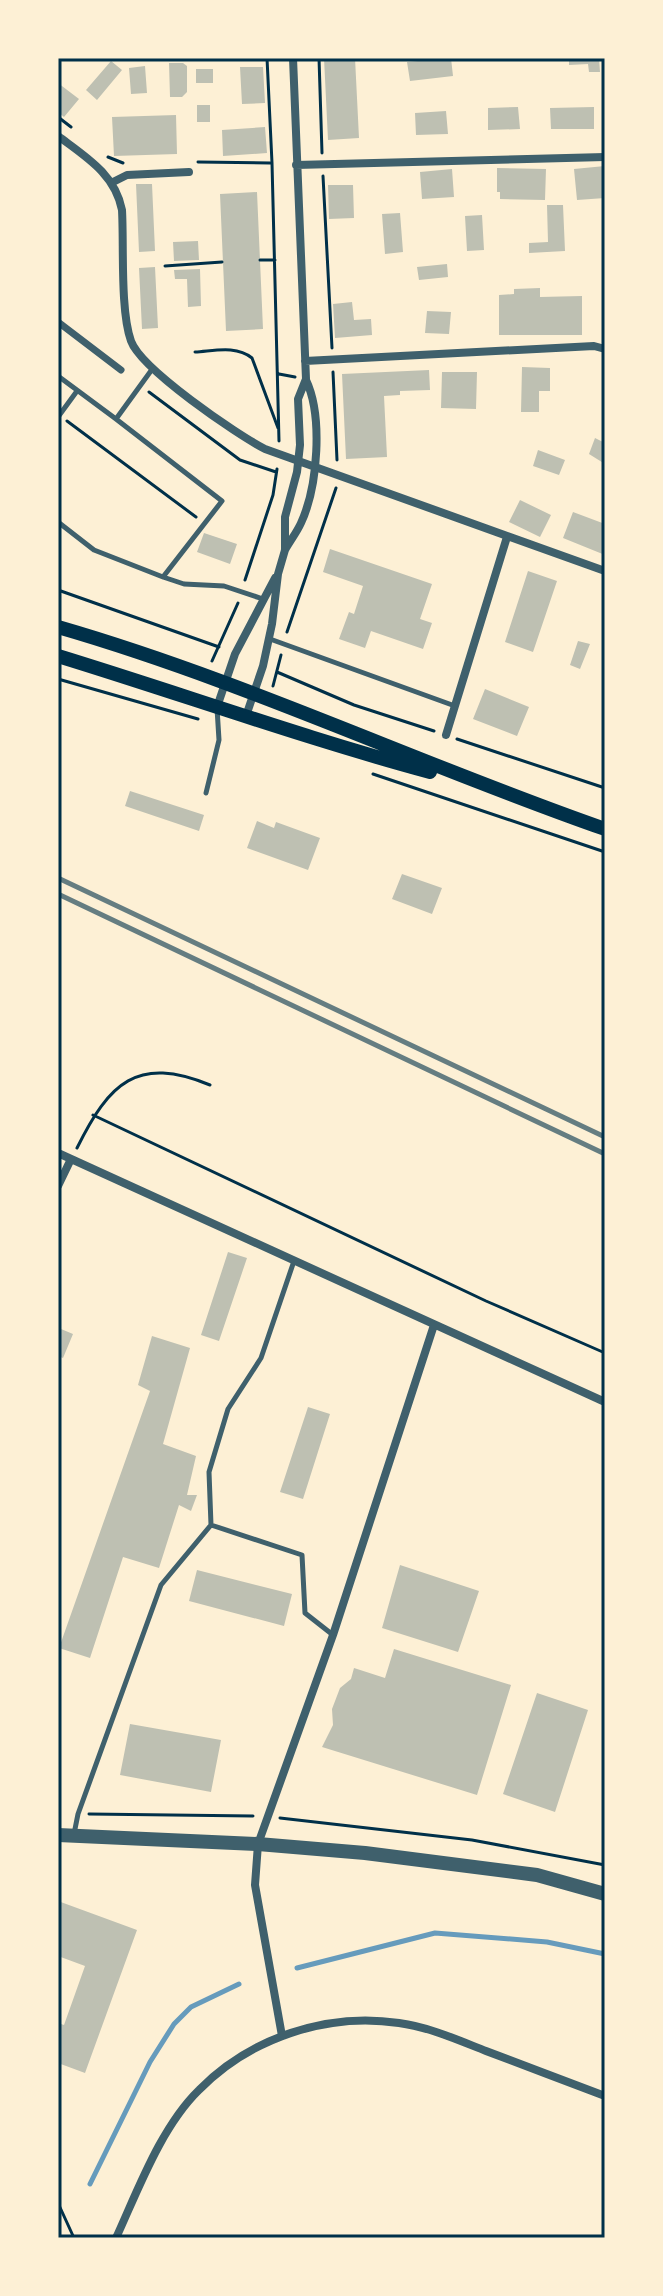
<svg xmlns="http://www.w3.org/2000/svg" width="663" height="2296" font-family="'Public Sans',sans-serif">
<rect width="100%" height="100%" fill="#fdf0d5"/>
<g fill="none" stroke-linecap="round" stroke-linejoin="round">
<!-- stream -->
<path stroke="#669bbc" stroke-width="5" d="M297,1968L435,1933L547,1942L605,1954
M90,2184L150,2062L174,2024L191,2007L239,1984"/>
</g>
<!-- building -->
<path fill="#bec0b2" d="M324,58H355L359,138L328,140Z
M451,58L453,76L410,81L407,62Z
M569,58H599L600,72H589L588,64L569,65Z
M111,61L122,70L97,100L86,90Z
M169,63H183L187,66V92L182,97H170Z
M145,66L147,93L131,94L129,68Z
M240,67H263L265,103L242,104Z
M196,69H213V83H196Z
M58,83L79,99L64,117L58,112Z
M197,105H210V122H197Z
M518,107L520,129L488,130V108Z
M594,107V129H551L550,108Z
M446,111L448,134L416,135L415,113Z
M176,115L177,154L114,156L112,117Z
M265,127L267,153L223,156L222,130Z
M605,166V198L577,200L574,169Z
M497,168L546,169L545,200L500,199V192H497Z
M452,169L454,197L422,199L420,172Z
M136,184H152L155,251L139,252Z
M328,185H353L354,218L329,219Z
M257,192L263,329L226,331L220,194Z
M547,205H563L565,251L529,253V243L548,242Z
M400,213L403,252L385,254L382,214Z
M482,215L484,250L467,251L465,216Z
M198,241L199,260L174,261L173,242Z
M447,264L448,277L419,280L417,267Z
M155,267L158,328L142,329L139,268Z
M200,269L201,306L188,307L187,279H175L174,270Z
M540,288V297L582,296V335H499V295L514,294V289Z
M352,302L354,320L371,319L372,335L335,338L333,304Z
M427,311L451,312L449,334L425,333Z
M522,367L550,368V391H539V412H521Z
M429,370L430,390L400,391V395L384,396L387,457L346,459L342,374Z
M442,372H477L476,409L441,408Z
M595,438L605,443V464L589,454Z
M538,450L565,460L559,475L533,466Z
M520,500L551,515L540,537L509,522Z
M573,512L605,524V555L563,538Z
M204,533L237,544L230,564L197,552Z
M330,549L432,584L420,619L432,623L423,649L371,631L365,648L339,639L349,612L354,614L363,586L323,572Z
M528,571L557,581L533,652L505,642Z
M578,641L590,644L580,669L570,665Z
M485,689L529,707L517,736L473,719Z
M130,791L204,815L199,831L125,806Z
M257,821L274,828L276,822L320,838L308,870L247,848Z
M402,874L442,888L432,914L392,899Z
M228,1252L247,1258L219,1341L201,1335Z
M61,1329L73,1334L63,1358L58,1356V1337Z
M152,1336L190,1348L163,1444L196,1456L187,1495H197L191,1511L179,1505L159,1568L123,1557L90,1658L59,1648L150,1391L138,1385Z
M308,1407L330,1414L303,1499L280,1492Z
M400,1565L479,1591L458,1652L382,1628Z
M197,1570L292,1594L284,1626L189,1601Z
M394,1649L511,1685L477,1795L322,1747L333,1725L332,1709L340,1688L351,1679L354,1668L385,1678Z
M537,1693L588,1710L555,1812L503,1794Z
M130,1724L221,1740L211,1792L120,1775Z
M58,1901L137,1930L85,2073L58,2063V2023L64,2025L85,1966L58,1956Z"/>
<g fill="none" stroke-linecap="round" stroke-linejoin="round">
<!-- path -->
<path stroke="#003049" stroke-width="3" d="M267,58L272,163L279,441
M319,58L322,153
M58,117L71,127
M108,157L123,163
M198,162L270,163
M323,176L332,348
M260,260H275
M165,266L222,262
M195,352C214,351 236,345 252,358L278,428
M333,372L337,460
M279,374L295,377
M149,392L240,460L276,472
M67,421L196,517
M245,580L273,495L277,469
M58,590L219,647
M287,632L336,488
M212,661L238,603
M277,672L354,705L434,731
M58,679L198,719
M273,686L281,655
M457,739L605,788
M373,774L605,852
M93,1115L486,1301L605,1353
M77,1148C109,1083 137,1055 210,1085
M89,1814L253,1816
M280,1818L472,1840L605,1865
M58,2203L74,2238"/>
<!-- service -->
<path stroke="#3f606c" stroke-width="5" d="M58,376L116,419L153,368
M58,417L77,391
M58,522L94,550L163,577L222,501L116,419
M163,577L184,584L224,586L263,599
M270,639L455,706
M206,793L219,740L217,708
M211,1525L209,1472L228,1409L261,1358L294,1261
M605,1548V1547
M74,1834L78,1814L161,1585L211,1525L302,1555L305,1613L333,1635"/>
<!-- pedestrian -->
<path stroke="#3f606c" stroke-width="7" d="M58,322L121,370"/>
<!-- minor -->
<path stroke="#3f606c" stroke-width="8" d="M58,136C86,157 115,174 122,210C124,245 120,310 131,341C141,369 236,434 265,449L605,571
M296,165L605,157
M113,182L127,175L189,172
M305,361L594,346L605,349
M285,550C290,541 297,532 301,523C318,486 323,416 306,380
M217,707L235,654L275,578
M246,716L263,666L272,624L278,574L285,550V517L297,472L300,445L298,399L306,379L293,58
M446,735L507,537
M58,1153L605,1402
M58,1186L71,1159
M282,2036L255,1885L258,1844L333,1635L434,1325
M116,2238C138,2190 161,2127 199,2090C250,2038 327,2012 399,2023C429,2027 458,2040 486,2051C526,2066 565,2081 605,2096"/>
<!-- tertiary -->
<path stroke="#3f606c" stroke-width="14" d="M58,1835L258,1844L365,1853L537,1875L605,1894"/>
<!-- secondary -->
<path stroke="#003049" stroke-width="14" d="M58,627C245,681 421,765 605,829
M58,656C182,694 304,738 430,772"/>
<!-- rail -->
<path stroke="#657d81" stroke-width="5" d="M58,878L605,1137
M58,894L605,1154"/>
</g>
<!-- border -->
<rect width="663" height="2296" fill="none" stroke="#fdf0d5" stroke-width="120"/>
<rect x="60" y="60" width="543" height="2176" fill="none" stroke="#003049" stroke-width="3"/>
</svg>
